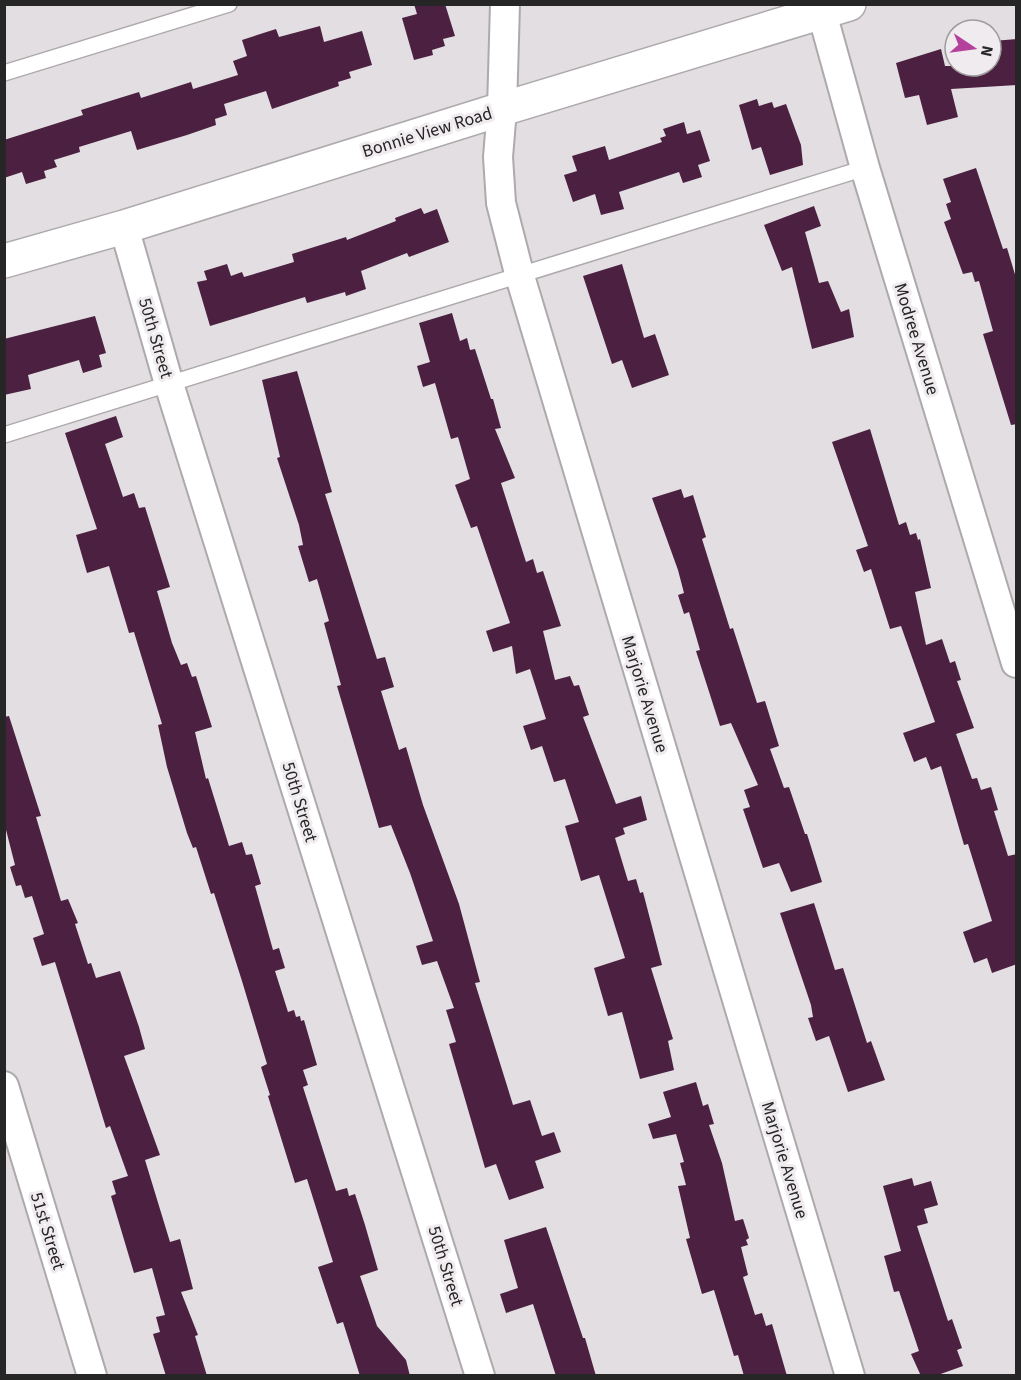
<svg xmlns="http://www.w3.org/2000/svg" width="1021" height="1380" font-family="'Source Sans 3',sans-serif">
<rect width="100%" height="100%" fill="#e2dee1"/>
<!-- building -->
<path fill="#4b2041" d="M414,4H445L455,36L443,39L445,46L432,50L433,55L414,60L402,18L417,14Z
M320,26L324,42L362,31L372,65L349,72L351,78L338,82L339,86L272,109L266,91L224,104L227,115L215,119L216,125L187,135L137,150L131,131L79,147L80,152L54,160L57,167L44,171L46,178L26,184L22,172L4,178V140L83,115L81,110L139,92L141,98L191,82L193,89L238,75L233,61L247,56L242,40L276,29L279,37Z
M1017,39V85L951,89L958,117L927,125L919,95L905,98L896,63L941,49L945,66H991L993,41Z
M757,99L759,106L772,102L774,108L786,104L801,145L803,165L770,175L761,147L752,150L739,105Z
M684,122L687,134L700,130L710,161L698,165L702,177L683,183L679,172L619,192L624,209L601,215L595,194L573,202L564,175L577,171L572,156L605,146L609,160L662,142L660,138L666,136L663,129Z
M976,168L1003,249L1007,248L1017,281V424L1011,425L983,334L993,331L979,281L975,282L972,272L963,274L944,222L951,219L946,204L951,202L943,179Z
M814,206L821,226L805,232L819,283L828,281L841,312L849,309L854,337L812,349L792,267L782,271L764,225Z
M421,208L424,214L437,209L449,242L409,257L407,253L361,271L366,289L346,296L345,292L307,303L305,297L210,326L197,282L207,280L204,271L227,264L231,276L242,272L244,277L294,262L292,254L346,237L347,240L396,221L395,218Z
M622,264L644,338L655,334L669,375L632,388L622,360L612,364L583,276Z
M452,313L460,341L467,338L470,350L475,349L491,399H493L501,428L495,429L515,478L501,483L526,562L533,559L537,573L543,571L561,626L543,631L555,680L570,676L574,686L579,685L589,715L583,717L616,804L641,796L647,820L623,828L625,834L615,838L628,881L636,879L640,893L643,892L662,965L651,968L673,1039L668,1041L674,1070L640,1079L622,1012L608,1016L594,968L625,958L599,875L581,881L565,826L579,822L565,779L554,782L542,746L531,750L523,726L546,719L530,669L516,674L512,646L493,652L486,631L510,623L477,526L471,528L455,485L470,479L458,437L451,439L435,383L423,387L417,366L430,362L419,323Z
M95,316L106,353L99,355L102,367L83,373L79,360L28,375L31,389L4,395V339Z
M297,371L332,492L325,494L377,659L385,657L394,687L381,691L399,750L406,747L423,805L459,904L480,982L475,983L513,1105L530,1100L542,1136L554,1132L561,1152L535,1161L544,1188L509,1200L496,1164L485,1168L449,1044L456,1042L446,1010L454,1008L437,961L422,965L416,946L433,941L410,873L391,825L379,828L337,686L341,685L324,623L329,621L317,579L309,582L298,546L303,545L299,525L277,458L280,457L262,380Z
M116,416L123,437L105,444L123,497L134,493L139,508L145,507L170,587L157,591L172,643L181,665L187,663L192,677L196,676L212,727L195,732L206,779L208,778L229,846L242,842L246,855L252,854L261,884L255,886L273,950L279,948L285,968L275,971L288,1012L294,1010L296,1017L300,1016L301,1021L304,1020L317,1065L303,1070L308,1085L303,1087L336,1191L347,1188L349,1196L355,1194L365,1225L378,1270L360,1276L377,1326L406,1360L410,1376H360L343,1322L337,1324L318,1267L333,1262L307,1179L295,1183L268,1096L270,1095L261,1067L267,1064L242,981L214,893L211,894L196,847L193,848L187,833L167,767L158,725L162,724L134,632L129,633L109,566L87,573L76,535L97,529L65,433Z
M870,429L899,525L906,522L910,535L916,533L918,540L920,539L931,588L915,592L926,645L942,639L950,663L955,661L961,680L957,681L974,728L956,734L972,779L977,778L981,790L991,787L998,810L994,811L1008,856L1017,854V964L992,973L987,958L974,963L963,932L992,921L968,844L964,845L941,766L931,770L926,757L914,762L903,733L935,722L901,626L890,629L871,569L864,572L856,550L868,546L832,442Z
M681,489L684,498L693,495L706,537L702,539L730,629L733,628L757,703L765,701L779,746L770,749L784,788L789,787L805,834H807L822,882L791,892L779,863L763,868L743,809L750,807L744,790L758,785L731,723L720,726L696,651L700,650L689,612L684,614L678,595L684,593L678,570L652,498Z
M9,716L41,816L36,817L61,901L68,899L78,923L75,924L88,964L91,963L96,978L120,971L139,1027L145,1049L124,1056L160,1155L145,1160L170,1242L180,1239L193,1289L181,1292L198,1335L195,1336L207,1376H166L153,1334L160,1332L156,1317L165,1315L152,1268L134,1273L111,1196L116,1194L112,1181L128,1176L110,1126L106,1128L55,962L42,966L33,938L44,934L32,896L25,898L21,885L16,886L10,867L15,865L4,822V717Z
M814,903L835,970L843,968L867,1043L871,1041L885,1080L848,1092L829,1036L816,1041L808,1018L813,1017L811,1005L780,913Z
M696,1082L703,1106L708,1104L714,1124L709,1125L722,1163L735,1221L743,1219L749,1238L746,1240L748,1245L741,1247L748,1275L743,1277L755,1315L762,1313L766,1326L772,1324L787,1376H744L738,1355L734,1356L714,1290L702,1294L686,1239L690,1238L678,1186L686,1185L680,1163L684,1162L676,1134L653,1139L648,1124L671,1117L663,1092Z
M912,1178L914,1186L931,1181L938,1205L924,1209L928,1223L917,1226L948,1321L952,1319L962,1348L957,1350L963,1366L935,1376H921L911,1354L919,1351L899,1291L894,1292L884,1256L901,1251L883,1186Z
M546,1227L583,1338H585L596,1376H556L533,1304L506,1313L500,1294L518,1288L504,1240Z"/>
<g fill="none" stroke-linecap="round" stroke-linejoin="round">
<!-- service casing -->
<g stroke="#ada9ac" stroke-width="18">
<path id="service" d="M4,73L229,4
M4,435L865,168"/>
</g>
<!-- minor casing -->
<g stroke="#ada9ac" stroke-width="32">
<path id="minor" d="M505,4L502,109L498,157L501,203L519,273L850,1376
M822,13L865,168L1016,663
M124,227L169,384L480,1376
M4,1086L92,1376"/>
</g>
<!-- tertiary casing -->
<g stroke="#ada9ac" stroke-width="36">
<path id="tertiary" d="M4,261L124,227L502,109L849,4"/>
</g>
<!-- service -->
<use href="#service" stroke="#fff" stroke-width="15"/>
<!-- minor -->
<use href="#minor" stroke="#fff" stroke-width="28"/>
<!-- tertiary -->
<use href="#tertiary" stroke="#fff" stroke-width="33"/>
</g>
<g text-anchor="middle" stroke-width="6" stroke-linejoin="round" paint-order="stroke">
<!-- street labels -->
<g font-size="18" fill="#272627" stroke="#efebee">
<text transform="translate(427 132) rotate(-17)" y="6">Bonnie View Road</text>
<text transform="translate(156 338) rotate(74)" y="6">50th Street</text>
<text transform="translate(917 339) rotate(73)" y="6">Modree Avenue</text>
<text transform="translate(645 694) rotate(73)" y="6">Marjorie Avenue</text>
<text transform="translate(300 802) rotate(73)" y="6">50th Street</text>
<text transform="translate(785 1160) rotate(73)" y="6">Marjorie Avenue</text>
<text transform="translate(48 1231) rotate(73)" y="6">51st Street</text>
<text transform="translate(446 1266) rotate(73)" y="6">50th Street</text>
</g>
</g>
<!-- border -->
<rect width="1021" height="1380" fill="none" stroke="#272627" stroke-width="12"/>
<!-- north arrow -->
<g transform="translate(973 48) rotate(103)"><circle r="28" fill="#efebee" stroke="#9f9c9e" stroke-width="1.5"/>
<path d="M0-4.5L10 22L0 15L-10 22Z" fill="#b4429c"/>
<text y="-9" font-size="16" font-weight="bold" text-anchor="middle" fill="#272627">N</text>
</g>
</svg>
